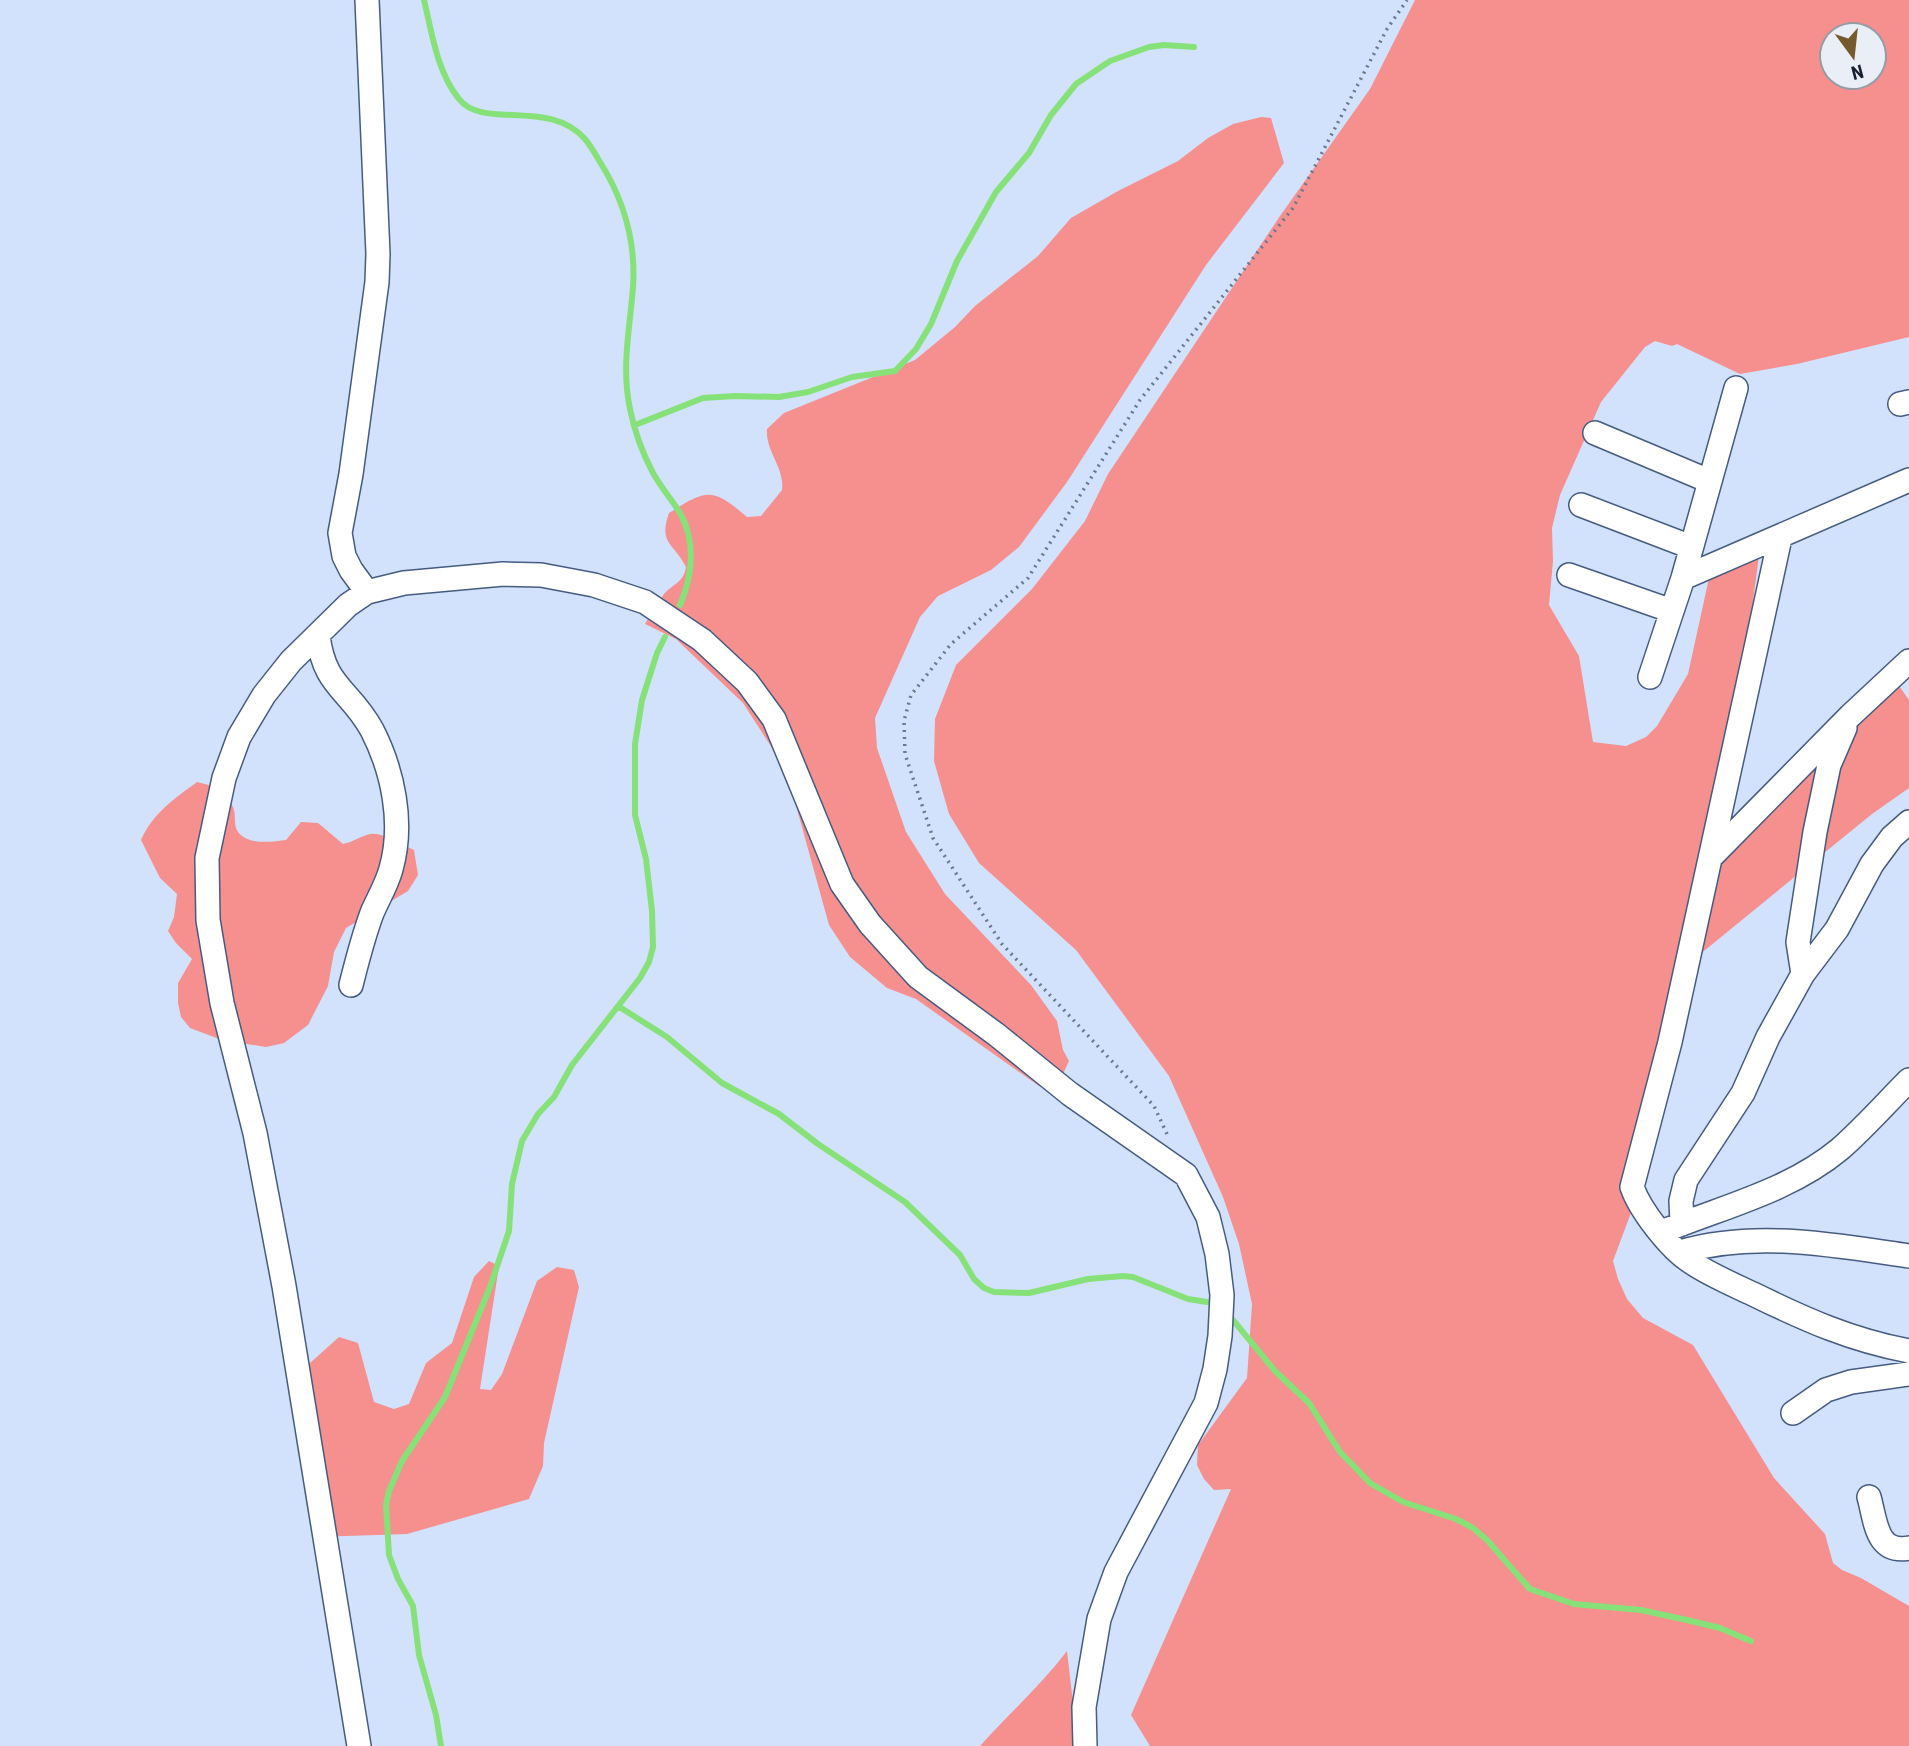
<svg xmlns="http://www.w3.org/2000/svg" width="1909" height="1746" font-family="'Roboto Condensed',sans-serif">
<rect width="100%" height="100%" fill="#d2e2fd"/>
<!-- green -->
<path fill="#f5908e" fill-rule="evenodd" d="M1415,0H1909V337L1797,364L1740,374L1677,344L1672,346L1655,341L1645,347L1601,402L1560,495L1552,528L1553,561L1549,605L1579,656L1593,742L1626,746L1646,737L1657,726L1688,674L1711,569L1759,555L1752,609L1719,773L1713,867L1895,680L1909,700V788L1872,814L1699,955L1638,1194L1613,1261L1618,1279L1627,1299L1643,1318L1693,1345L1774,1478L1825,1534L1833,1563L1842,1570L1861,1578L1909,1606V1746H1150L1131,1715L1231,1489L1214,1490L1204,1479L1197,1465L1198,1445L1247,1378L1252,1304L1239,1244L1223,1197L1169,1076L1076,950L979,863L949,814L934,761L935,719L956,665L1032,589L1085,521L1108,474L1280,216L1370,89ZM1832,35H1874V77H1832Z
M1261,117L1271,118L1284,163L1206,265L1067,482L1019,547L991,570L938,596L920,617L875,718L877,748L906,832L945,894L1031,985L1057,1021L1063,1050L1069,1061L1063,1074L1048,1086H1039L916,999L887,988L850,957L829,925L792,791L781,762L743,703L676,639L645,624C651,614 657,603 664,594C673,584 684,582 686,567C674,543 658,544 669,513C707,489 712,487 747,517L761,516L782,490C785,468 765,451 767,429L784,413L915,360L955,327L975,306L1038,256L1071,218L1118,191L1178,161L1208,138L1233,124Z
M197,782L221,788C225,794 230,800 233,807C236,814 234,821 236,828C243,846 271,842 286,840L301,822L318,823L343,844C353,842 361,836 370,834C384,832 402,845 414,850L418,875L408,891L346,928L334,952L328,986L308,1025L284,1043L266,1047L222,1040L190,1028L181,1017L178,1003V983L192,959L176,943L168,931L174,917L177,894L160,878L141,840C153,813 174,799 197,782Z
M489,1261L499,1266L480,1389L491,1390L502,1374L537,1281L557,1267L574,1270L579,1287L544,1443L543,1466L529,1499L407,1534L316,1537L291,1380L339,1337L358,1343L374,1402L394,1409L409,1404L426,1363L452,1343L474,1277Z
M1067,1651L1078,1746H980C1009,1714 1041,1685 1067,1651Z"/>
<g fill="none" stroke-linecap="round" stroke-linejoin="round">
<!-- stream -->
<path stroke="#87e179" stroke-width="6" d="M424,0C432,33 437,72 459,99C483,130 549,98 585,139C591,146 595,154 600,162C624,200 636,242 633,287C630,328 621,367 630,409C634,429 643,454 653,473C661,487 671,499 680,513C696,541 693,575 680,605
M635,425L703,398L735,396L779,397L808,392L852,377L895,371L916,349L931,324L957,261L996,192L1029,153L1051,115L1076,84L1110,61L1149,47L1164,45L1194,47
M618,1006L667,1037L722,1083L779,1114L818,1144L905,1202L960,1255L974,1279L984,1288L994,1292L1029,1293L1088,1279L1123,1276L1133,1277L1188,1299L1207,1302
M1233,1320L1275,1371L1309,1403L1340,1452L1370,1483L1403,1502L1456,1519L1473,1528L1487,1540L1530,1589L1574,1604L1641,1610L1687,1620L1720,1628L1751,1641
M441,1746L436,1715L419,1655L413,1606L398,1579L389,1555L386,1505L389,1491L402,1461L445,1397L490,1287L509,1231L512,1184L522,1141L538,1114L554,1097L572,1065L640,978L649,962L653,947L652,911L646,859L635,815V744L642,700L657,653L665,637"/>
<!-- minor casing -->
<g stroke="#455b82" stroke-width="26">
<path id="minor" d="M367,0L378,254L377,282L351,474L340,533L344,556L351,570L367,592
M1900,404L1909,402
M1595,433L1709,481
M1581,505L1691,547
M1780,538L1670,1042L1632,1187C1640,1210 1670,1249 1691,1262C1710,1275 1732,1284 1753,1294C1806,1320 1851,1340 1909,1351
M1569,575L1672,611
M1683,578L1909,480
M318,635C324,688 350,689 372,730C393,771 404,823 391,869C387,884 378,899 372,913C363,937 357,961 351,985
M1650,677L1683,578L1736,388
M1712,856L1850,716L1909,661
M1803,974L1798,942L1815,832L1829,765L1845,728
M1682,1224L1681,1201L1686,1180L1743,1093L1768,1037L1803,974L1837,929L1872,864L1892,837L1909,822
M1669,1229C1726,1206 1791,1190 1840,1149C1864,1128 1886,1103 1909,1080
M1680,1252C1755,1230 1833,1245 1909,1256
M1793,1413L1826,1390L1851,1382L1909,1374
M1869,1497C1876,1522 1876,1554 1909,1548
M359,1746L284,1286L255,1133L222,1003L208,920L207,858L224,778L239,737L264,695L291,661L348,605L367,592L404,583L503,574L541,575L594,585L645,602L702,640L747,682L774,719L842,884L870,924L918,977L997,1035L1070,1094L1186,1175L1208,1217L1217,1254L1222,1295L1220,1336L1215,1369L1206,1403L1116,1572L1099,1619L1084,1707L1085,1746"/>
</g>
<!-- path -->
<path stroke="#6c788d" stroke-width="3.5" stroke-dasharray="2 5" stroke-linecap="butt" d="M1167,1134L1154,1106L1002,944L933,838L905,754L904,721L911,695L951,644L1028,578L1140,400L1293,208L1387,29L1407,0"/>
<!-- minor -->
<use href="#minor" stroke="#fff" stroke-width="23"/>
</g>
<!-- north arrow -->
<g transform="translate(1853 56) rotate(165)"><circle r="33" fill="#e9eef7" stroke="#959ca7" stroke-width="2"/>
<path d="M0-5L12 26L0 18L-12 26Z" fill="#745a2c"/>
<text y="-10" font-size="19" font-weight="bold" text-anchor="middle" fill="#172030">N</text>
</g>
</svg>
